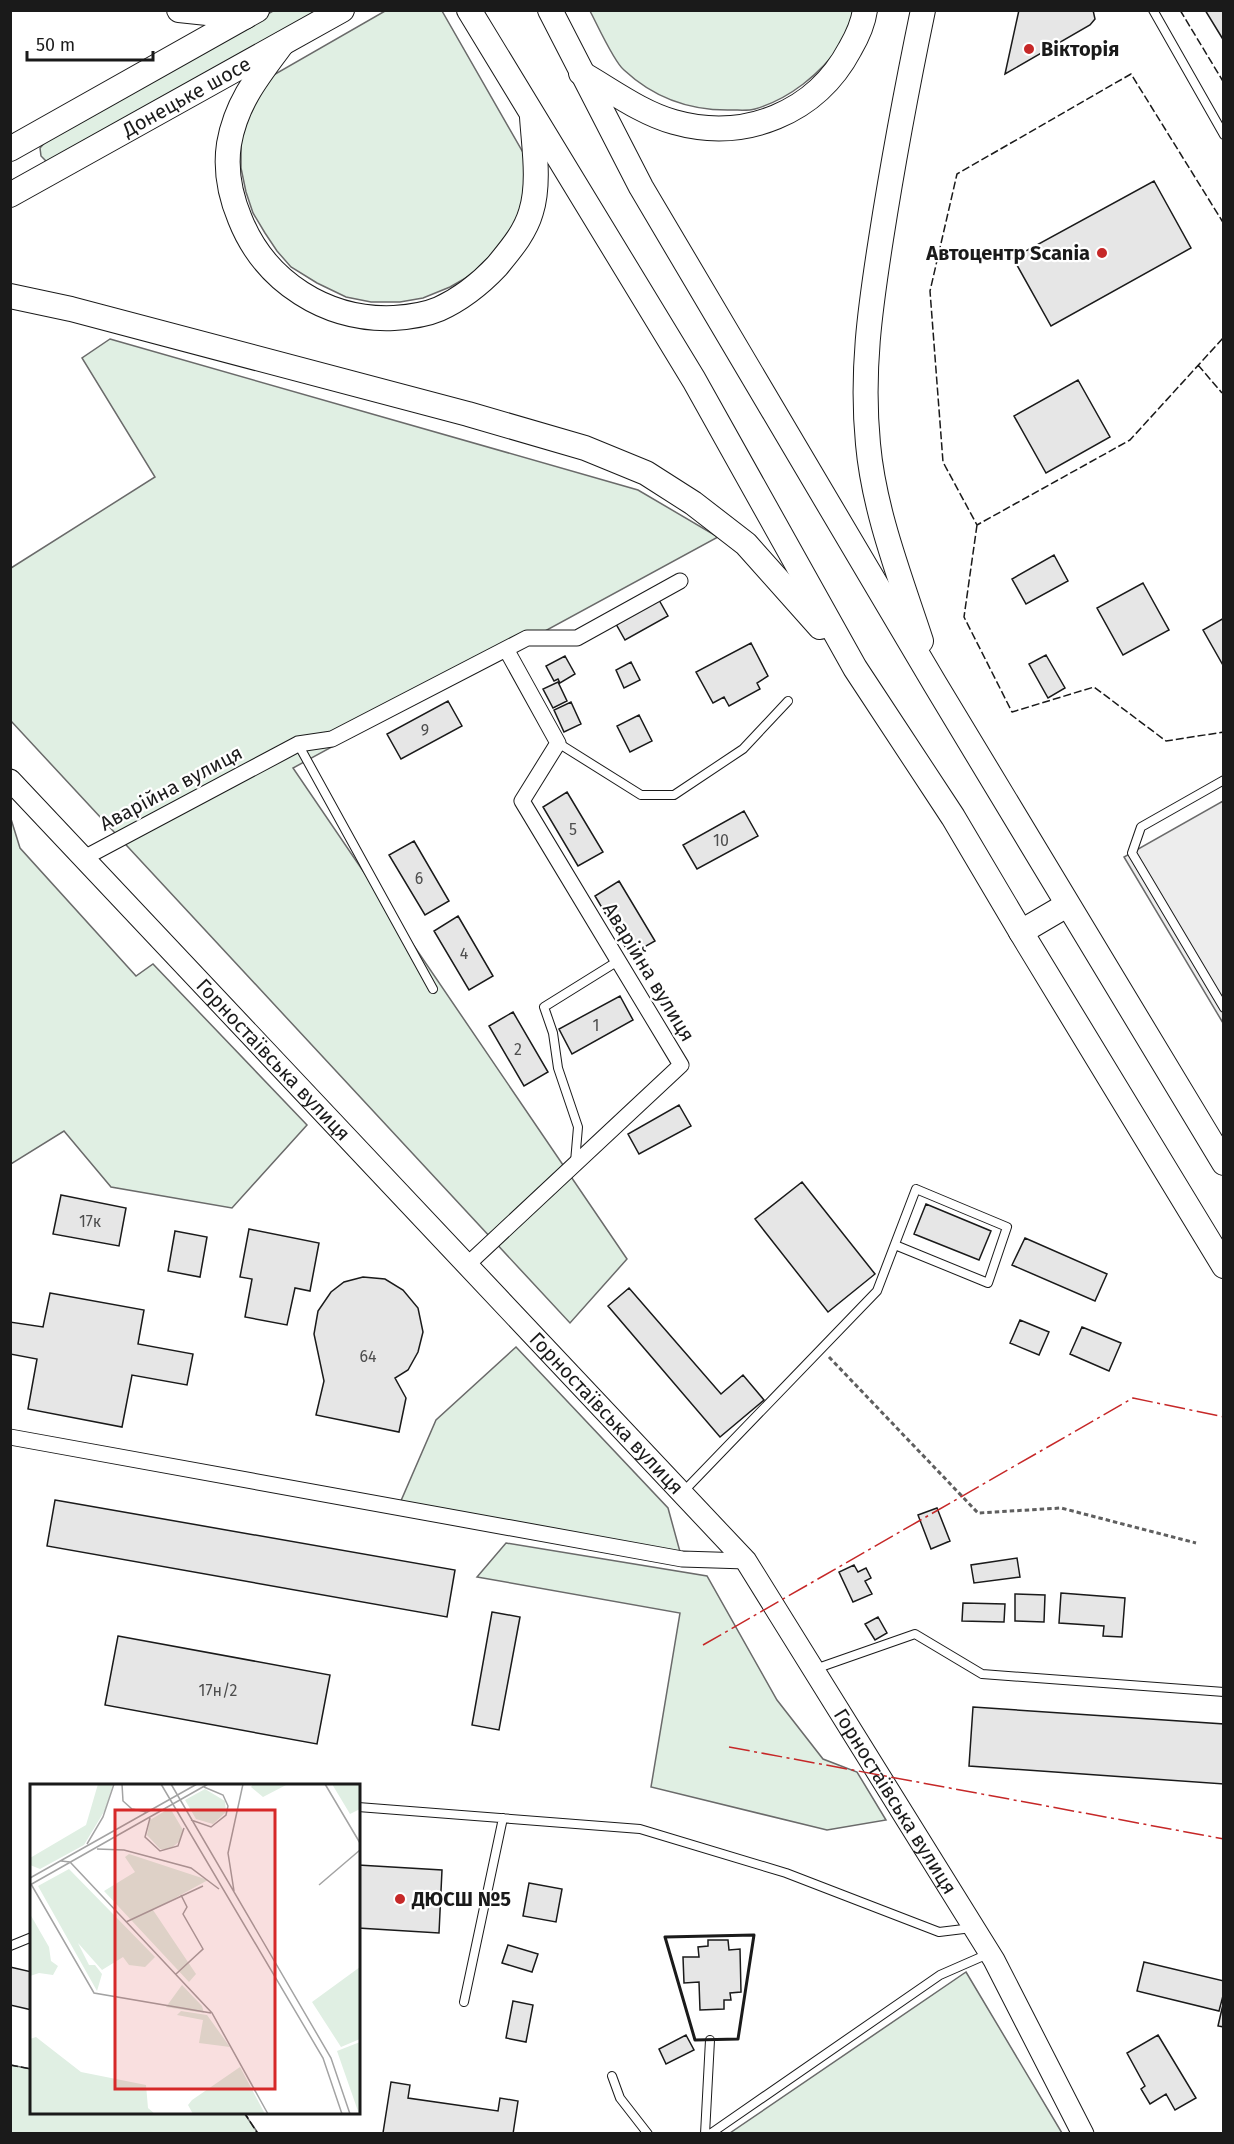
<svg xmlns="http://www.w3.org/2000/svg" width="1234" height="2144" font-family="'Fira Sans',sans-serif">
<rect width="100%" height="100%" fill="#fff"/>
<!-- green -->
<path fill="#e0efe3" stroke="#6a6a6a" stroke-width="1.5" d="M273,11H327L47,162L41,156L40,148L48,139Z
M385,11H442L525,156L523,203L517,219L504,242L471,275L450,287L423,298L400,302H371L346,297L317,283L291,267L277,251L265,233L253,213L246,192L241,168V138L251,110L270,77Z
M590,11H855C851,21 848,35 841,44C821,74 789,99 755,109C748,111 739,110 732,110C691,111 654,98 624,70C614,62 597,24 590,11Z
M110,339L638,490L718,537L293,768L627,1259L570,1323L11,721V568L155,477L82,358Z
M11,819L20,848L136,976L153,964L307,1125L232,1208L111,1187L64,1131L11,1164Z
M516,1347L668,1508L682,1559L397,1510L436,1420Z
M506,1543L707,1576L777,1700L823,1759L857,1772L886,1820L827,1830L651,1787L680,1613L477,1577Z
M966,1972L1062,2133H730Z
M11,2065L31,2069L32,2112L244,2113L258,2133H11Z"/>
<!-- parking -->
<path fill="#ededed" stroke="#6a6a6a" stroke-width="1.5" d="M1223,801V1023L1124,857Z"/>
<!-- building -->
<path fill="#e6e6e6" stroke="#1a1a1a" stroke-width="1.5" d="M1019,10H1093L1095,19L1090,25L1005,74Z
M1205,10H1224V41Z
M1154,181L1191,248L1051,326L1013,258Z
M1078,380L1110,437L1046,473L1014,416Z
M1054,555L1068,581L1026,604L1012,579Z
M1143,583L1169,630L1123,655L1097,608Z
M659,600L668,616L625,640L616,624Z
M1224,618V667L1203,630Z
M751,643L768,676L757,683L760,689L729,706L724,697L713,703L696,672Z
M1046,655L1065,688L1048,698L1029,664Z
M565,656L575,674L560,683L558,679L554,681L546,666Z
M631,662L640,680L624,688L616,670Z
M558,682L567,701L553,708L543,689Z
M448,701L462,726L401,759L387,734Z
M571,702L581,724L564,732L554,710Z
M639,715L652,741L630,752L617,726Z
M567,792L603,852L578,866L543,807Z
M744,811L758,836L697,869L683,845Z
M414,841L449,901L425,915L389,855Z
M619,881L655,941L630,955L595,896Z
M458,916L493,976L469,990L434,931Z
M620,996L633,1020L572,1054L559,1029Z
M513,1012L548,1072L524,1086L489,1026Z
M679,1105L691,1126L639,1154L628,1134Z
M802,1182L875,1274L828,1312L755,1219Z
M61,1195L126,1208L119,1246L53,1234Z
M926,1204L991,1231L979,1260L914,1234Z
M249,1229L319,1243L310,1291L295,1288L287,1325L245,1317L252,1279L240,1277Z
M175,1231L207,1237L200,1277L168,1271Z
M1025,1238L1107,1274L1095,1301L1012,1265Z
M363,1277L385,1279L403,1290L418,1308L423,1332L418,1352L408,1370L395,1378L406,1398L399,1432L316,1415L324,1381L314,1334L318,1311L331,1292L344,1282Z
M629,1288L721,1394L743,1375L764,1400L720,1437L608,1306Z
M50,1293L144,1310L138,1344L193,1354L187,1385L132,1375L122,1427L28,1409L37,1359L10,1354V1322L43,1327Z
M1020,1320L1049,1332L1039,1355L1010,1343Z
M1082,1327L1121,1343L1109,1371L1070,1354Z
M55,1500L455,1570L447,1617L47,1546Z
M937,1508L950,1541L931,1549L918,1515Z
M1017,1558L1020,1577L974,1583L971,1565Z
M854,1565L858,1572L866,1568L871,1578L865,1581L872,1594L853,1602L839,1572Z
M1061,1593L1125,1598L1122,1637L1103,1636L1104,1626L1059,1623Z
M1015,1594L1045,1595L1044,1622L1015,1621Z
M963,1603L1005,1604L1004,1622L962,1621Z
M492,1612L520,1617L499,1730L472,1725Z
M878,1617L887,1633L875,1640L865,1624Z
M118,1636L330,1675L317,1744L105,1705Z
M973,1707L1224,1724V1784L969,1766Z
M358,1865L442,1870L439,1933L358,1928Z
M529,1883L562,1889L556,1922L523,1916Z
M708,1940H728L729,1950L740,1949L741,1992L730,1993L731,2000H724V2009L700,2010L699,1982L684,1983L683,1957H699L698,1947L708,1946Z
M508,1945L538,1954L532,1972L502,1963Z
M1144,1962L1224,1981V1992L1219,2011L1137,1991Z
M10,1967L32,1972V2010L10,2005Z
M1224,2000V2027L1218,2026Z
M513,2001L533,2005L526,2042L506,2038Z
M686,2035L694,2050L666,2064L659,2049Z
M1158,2035L1196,2098L1175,2110L1166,2094L1150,2104L1141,2089L1145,2086L1127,2053Z
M391,2082L410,2085L408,2098L498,2111L500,2098L518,2101L513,2134L383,2133Z"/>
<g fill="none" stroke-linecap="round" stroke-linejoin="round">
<!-- lane casing -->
<g stroke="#1a1a1a" stroke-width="10">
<path id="lane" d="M1153,10L1224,135
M558,743L641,795H674L743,749L788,701
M298,744L433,989
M1224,780L1141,827L1132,853L1224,1008
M575,1162L578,1127L558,1068L553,1033L544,1007L618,961
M683,1492L877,1291L916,1189L1007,1227L988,1283L895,1245
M815,1669L915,1634L982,1674L1224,1692
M358,1807L640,1829L786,1873L939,1932L972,1928
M10,1946L32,1937
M464,2002L503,1818
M612,2076L620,2098L648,2134
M705,2134L710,2040
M710,2134L940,1975L988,1954"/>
</g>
<!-- street casing -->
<g stroke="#1a1a1a" stroke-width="17">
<path id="street" d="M84,858L298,744L332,739L527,638H577L680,581
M467,1265L681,1065L522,801L558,743L506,649
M10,1437L682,1559L746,1561"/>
</g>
<!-- secondary casing -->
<g stroke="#1a1a1a" stroke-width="23">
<g id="secondary">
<path id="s1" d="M10,780L746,1561L994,1960L1083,2134"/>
</g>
</g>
<!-- primary casing -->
<g stroke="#1a1a1a" stroke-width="26">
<g id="primary">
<path d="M179,10L245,17"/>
<path d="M469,10L694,380L855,668L953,817L1021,932L1224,1266"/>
<path d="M550,10L641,187L935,684L1224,1163"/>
<path d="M282,44C258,76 236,103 229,144C225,170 230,195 240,219C265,282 327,321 394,318C409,317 425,315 439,309C461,299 480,284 497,266C510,250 525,233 531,212C540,183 534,147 532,117"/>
<path d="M581,73C611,90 641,113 674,122C745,142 816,113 850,49C857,37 863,24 865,10"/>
<path d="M10,149L257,10"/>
<path id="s2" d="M10,195L342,10"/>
<path d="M10,296L71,309L468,414L585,448L646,473L693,503L746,544L820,627"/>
<path d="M921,641C900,577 874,511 868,444C861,372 870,309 881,239C893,162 907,87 923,10"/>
<path d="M1021,932L1067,905"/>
</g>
</g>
<!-- path -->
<path stroke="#5f5f5f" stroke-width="3" stroke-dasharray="4.5 3" stroke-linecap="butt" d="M829,1357L978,1513L1061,1508L1196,1543"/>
<!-- lane -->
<use href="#lane" stroke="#fff" stroke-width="8"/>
<!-- street -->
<use href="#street" stroke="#fff" stroke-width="15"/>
<!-- secondary -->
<use href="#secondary" stroke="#fff" stroke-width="21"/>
<!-- primary -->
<use href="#primary" stroke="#fff" stroke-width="24"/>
<!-- fence -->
<path stroke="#1a1a1a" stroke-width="1.5" stroke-dasharray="8 3" stroke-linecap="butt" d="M1180,10L1224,83
M1224,224L1131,74L957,174L930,291L943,462L977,525L1130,440L1224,337
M1198,365L1222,393
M977,525L964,617L1012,712L1094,687L1166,741L1224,732
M10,2065L32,2069
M244,2112L258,2134"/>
<!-- wall -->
<path stroke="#1a1a1a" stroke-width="3" d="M754,1935L738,2039L695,2040L665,1937Z"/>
<!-- power -->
<path stroke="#c62828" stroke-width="1.5" stroke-dasharray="21 4.5 3 4.5" stroke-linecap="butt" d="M703,1645L1133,1398L1224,1417
M729,1747L1224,1839"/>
</g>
<!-- markers -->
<g fill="#c62828" stroke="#fff" stroke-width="2">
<circle cx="1029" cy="49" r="6"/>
<circle cx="1102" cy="253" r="6"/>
<circle cx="400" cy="1899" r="6"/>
</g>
<g text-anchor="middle" stroke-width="4.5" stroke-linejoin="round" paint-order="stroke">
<!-- number labels -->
<g font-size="16" fill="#4d4d4d">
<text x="425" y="736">9</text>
<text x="573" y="835">5</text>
<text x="721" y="846">10</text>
<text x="419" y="884">6</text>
<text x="464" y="959">4</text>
<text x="596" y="1031">1</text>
<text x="518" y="1055">2</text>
<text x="90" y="1227">17к</text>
<text x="368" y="1362">64</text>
<text x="218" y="1696">17н/2</text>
</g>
<!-- poi labels -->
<g font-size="20" font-weight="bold" fill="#1a1a1a" stroke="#fff" text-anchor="start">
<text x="1041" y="56">Вікторія</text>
<text x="1090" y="260" text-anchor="end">Автоцентр Scania</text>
<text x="412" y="1906">ДЮСШ №5</text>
</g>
<!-- street labels -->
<g font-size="20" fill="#1a1a1a" stroke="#fff">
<text dy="7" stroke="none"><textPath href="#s2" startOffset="202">Донецьке шосе</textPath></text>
<text transform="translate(171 788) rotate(-28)" y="7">Аварійна вулиця</text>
<text transform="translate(649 972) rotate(59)" y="7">Аварійна вулиця</text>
<text dy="7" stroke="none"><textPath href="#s1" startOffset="384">Горностаївська вулиця</textPath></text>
<text dy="7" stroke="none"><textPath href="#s1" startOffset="870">Горностаївська вулиця</textPath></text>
<text dy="7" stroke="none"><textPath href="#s1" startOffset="1356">Горностаївська вулиця</textPath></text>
</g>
</g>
<!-- overview -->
<g transform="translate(30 1784)">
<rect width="330" height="330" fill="#fff"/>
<path d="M68,0H83L75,26L54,61L10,85L0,81V74L56,41ZM223,0H258L233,13L221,3ZM302,0H330V25L320,30ZM175,5L195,17L196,28L183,40L166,35L155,16ZM140,24L153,46L150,57L140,65H130L117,51L120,36ZM99,70L178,96L123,126L166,190L159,198L74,107L105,88L95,73ZM39,85L125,173L115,183L99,181L93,173L72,186L48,159L59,181H65L72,190L67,207L8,102ZM0,130L19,163L21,177L28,182L23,191L9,189L0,192ZM330,183V255L311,263L282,218ZM152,201L172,222L174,229L136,223ZM151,227L177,231L200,263L169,259L173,236L147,231ZM6,253L51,288L116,301L118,324L125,330H0V255ZM330,258V330H329L307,267ZM210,283L235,330H163L158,321L162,316Z" fill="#e0efe3"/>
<path fill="none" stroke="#a3a3a3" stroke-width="1.5" d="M92,0L93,17L102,25L117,28M131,0L293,274L312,330M141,0L301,274L320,330M295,0L330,59M120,34L115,53L130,67L148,62L154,44M161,36L181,43L196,31L198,22L193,11L174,3M57,60L73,33L84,0M67,65L94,66L161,84L189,105M31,77L40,78L182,229L238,330M0,94L167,0M1,100L64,209L181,229M0,101L178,0M289,101L330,66V59M204,107L198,69L213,0M96,138L173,102M146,190L173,165L153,130L157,123L151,111"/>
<path fill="#d62828" fill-opacity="0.15" stroke="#d62828" stroke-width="3" d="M85,26H245V305H85Z"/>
<rect width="330" height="330" fill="none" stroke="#1a1a1a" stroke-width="3"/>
</g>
<!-- border -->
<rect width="1234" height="2144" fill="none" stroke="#1a1a1a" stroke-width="24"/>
<!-- scale -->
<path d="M27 51v9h126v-9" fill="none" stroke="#1a1a1a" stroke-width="3"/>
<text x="36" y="51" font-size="18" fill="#1a1a1a" stroke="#ffffff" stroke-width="4.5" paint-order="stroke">50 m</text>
</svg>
